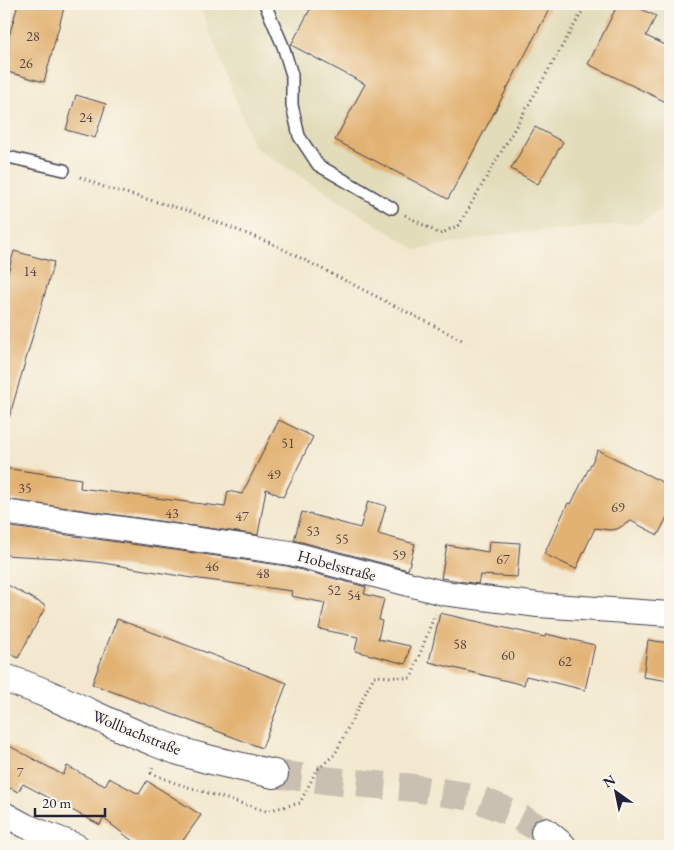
<svg xmlns="http://www.w3.org/2000/svg" width="674" height="850" font-family="'EB Garamond',serif">
<rect width="100%" height="100%" fill="#fbf7ec"/>
<filter id="ink" filterUnits="userSpaceOnUse"><feTurbulence type="fractalNoise" baseFrequency=".02" numOctaves="2"/><feDisplacementMap in="SourceGraphic" scale="10" xChannelSelector="R" yChannelSelector="G"/><feConvolveMatrix kernelMatrix="1 2 1 2 8 2 1 2 1" color-interpolation-filters="sRGB"/></filter>
<filter id="wash" filterUnits="userSpaceOnUse"><feTurbulence type="fractalNoise" baseFrequency=".0096" numOctaves="4" result="noise"/><feDisplacementMap in="SourceGraphic" scale="20" xChannelSelector="R" yChannelSelector="G"/><feGaussianBlur stdDeviation="1.12" result="paint"/><feColorMatrix in="noise" values="0 0 0 0 0 0 0 0 0 0 0 0 0 0 0 0 0 1.4 0 .05"/><feComposite in="paint" operator="in"/></filter>
<g filter="url(#wash)">
<rect width="100%" height="100%" fill="#f3e8cf"/>
<!-- built -->
<path fill="#e2dcba" d="M199,4H670V204L639,223L507,234L417,250L254,147Z"/>
<g id="blocks">
<!-- building -->
<path fill="#e2b273" d="M18,4H65L44,82L4,71V55Z
M313,4H552L448,199L335,140L365,84L291,45Z
M618,4H630L656,16L646,36L670,47V104L588,64Z
M76,95L106,104L95,138L66,130Z
M535,127L563,142L538,184L511,169Z
M14,251L54,262L9,418L4,417V287Z
M279,420L313,437L283,497L266,489L258,535L4,499V468L81,479L80,488L225,507L228,491L242,494Z
M598,450L670,486V511L658,535L631,521L617,529L610,530L595,528L576,569L544,554L568,503L571,504Z
M368,501L386,506L378,534L415,544L408,570L294,540L302,512L360,528Z
M4,526L287,566L366,587L364,594L384,599L379,620L382,621L378,639L410,646L406,664L355,651L358,637L319,629L325,603L291,596L292,591L192,578L103,563L58,558L4,555Z
M489,541L520,543L517,577L480,575L478,584L441,578L447,545L488,552Z
M4,583L46,606L18,658L4,650Z
M440,613L545,637L546,634L595,645L585,690L526,676L524,685L429,662Z
M117,619L287,683L262,748L92,684Z
M648,640L670,643V681L643,677Z
M4,743L63,775L67,766L105,786L109,778L139,794L147,781L201,815L179,846H139L103,818L100,825L23,784L18,792L4,785Z"/>
</g>
</g>
<g filter="url(#ink)">
<use href="#blocks" fill-opacity="0" stroke="#414051" stroke-width="1"/>
<g fill="none" stroke-linecap="round" stroke-linejoin="round">
<!-- secondary-tunnel -->
<path stroke="#c9c0b1" stroke-width="28" stroke-dasharray="28 14" stroke-linecap="butt" d="M274,774L342,782L414,788L473,797L510,812L545,832"/>
<!-- service casing -->
<g stroke="#414051" stroke-width="14">
<path id="service" d="M265,4L283,46L292,75V105L299,136L318,165L392,208
M4,156L64,170"/>
</g>
<!-- minor casing -->
<g stroke="#414051" stroke-width="26">
<path id="minor" d="M4,512L290,553L443,593L538,605L670,614
M4,814L26,826L77,846"/>
</g>
<!-- secondary casing -->
<g stroke="#414051" stroke-width="30">
<path id="secondary" d="M4,678C56,694 104,722 155,742C193,758 234,765 274,774
M545,832L562,846"/>
</g>
<!-- path -->
<path stroke="#414051" stroke-width="3" stroke-dasharray="1 4" stroke-linecap="butt" d="M80,177L104,187L189,211L275,245L464,341
M405,215L440,234L459,225L586,5L588,4
M152,768L151,773L175,783L266,811L300,803L316,771L335,754L374,676L411,678L435,614"/>
<!-- service -->
<use href="#service" stroke="#fff" stroke-width="11"/>
<!-- minor -->
<use href="#minor" stroke="#fff" stroke-width="24"/>
<!-- secondary -->
<use href="#secondary" stroke="#fff" stroke-width="28"/>
</g>
</g>
<g text-anchor="middle" stroke-width="4" stroke-linejoin="round" paint-order="stroke">
<!-- number labels -->
<g font-size="14" fill="#524649">
<text x="33" y="41">28</text>
<text x="26" y="68">26</text>
<text x="86" y="122">24</text>
<text x="30" y="276">14</text>
<text x="288" y="448">51</text>
<text x="274" y="479">49</text>
<text x="25" y="493">35</text>
<text x="618" y="512">69</text>
<text x="172" y="518">43</text>
<text x="242" y="521">47</text>
<text x="313" y="536">53</text>
<text x="342" y="544">55</text>
<text x="399" y="560">59</text>
<text x="503" y="564">67</text>
<text x="212" y="571">46</text>
<text x="263" y="578">48</text>
<text x="334" y="595">52</text>
<text x="354" y="600">54</text>
<text x="460" y="649">58</text>
<text x="508" y="660">60</text>
<text x="565" y="666">62</text>
<text x="20" y="777">7</text>
</g>
<!-- street labels -->
<g font-size="16" fill="#22223b" stroke="#fbf7ec">
<text transform="translate(337 565) rotate(15)" y="6">Hobelsstraße</text>
<text transform="translate(137 732) rotate(22)" y="6">Wollbachstraße</text>
</g>
</g>
<!-- margin -->
<rect width="674" height="850" fill="none" stroke="#fbf7ec" stroke-width="20"/>
<!-- north arrow -->
<g transform="translate(616 792) rotate(327)" stroke="#fbf7ec" stroke-width="4" paint-order="stroke">
<path d="M0-4L9 19L0 12L-9 19Z" fill="#22223b"/>
<text y="-8" font-size="14" font-weight="bold" text-anchor="middle" fill="#22223b">N</text>
</g>
<!-- scale -->
<path d="M35 808v8h70v-8" fill="none" stroke="#22223b" stroke-width="2.5"/>
<text x="42" y="808" font-size="15" fill="#22223b" stroke="#fbf7ec" stroke-width="4" paint-order="stroke">20 m</text>
</svg>
